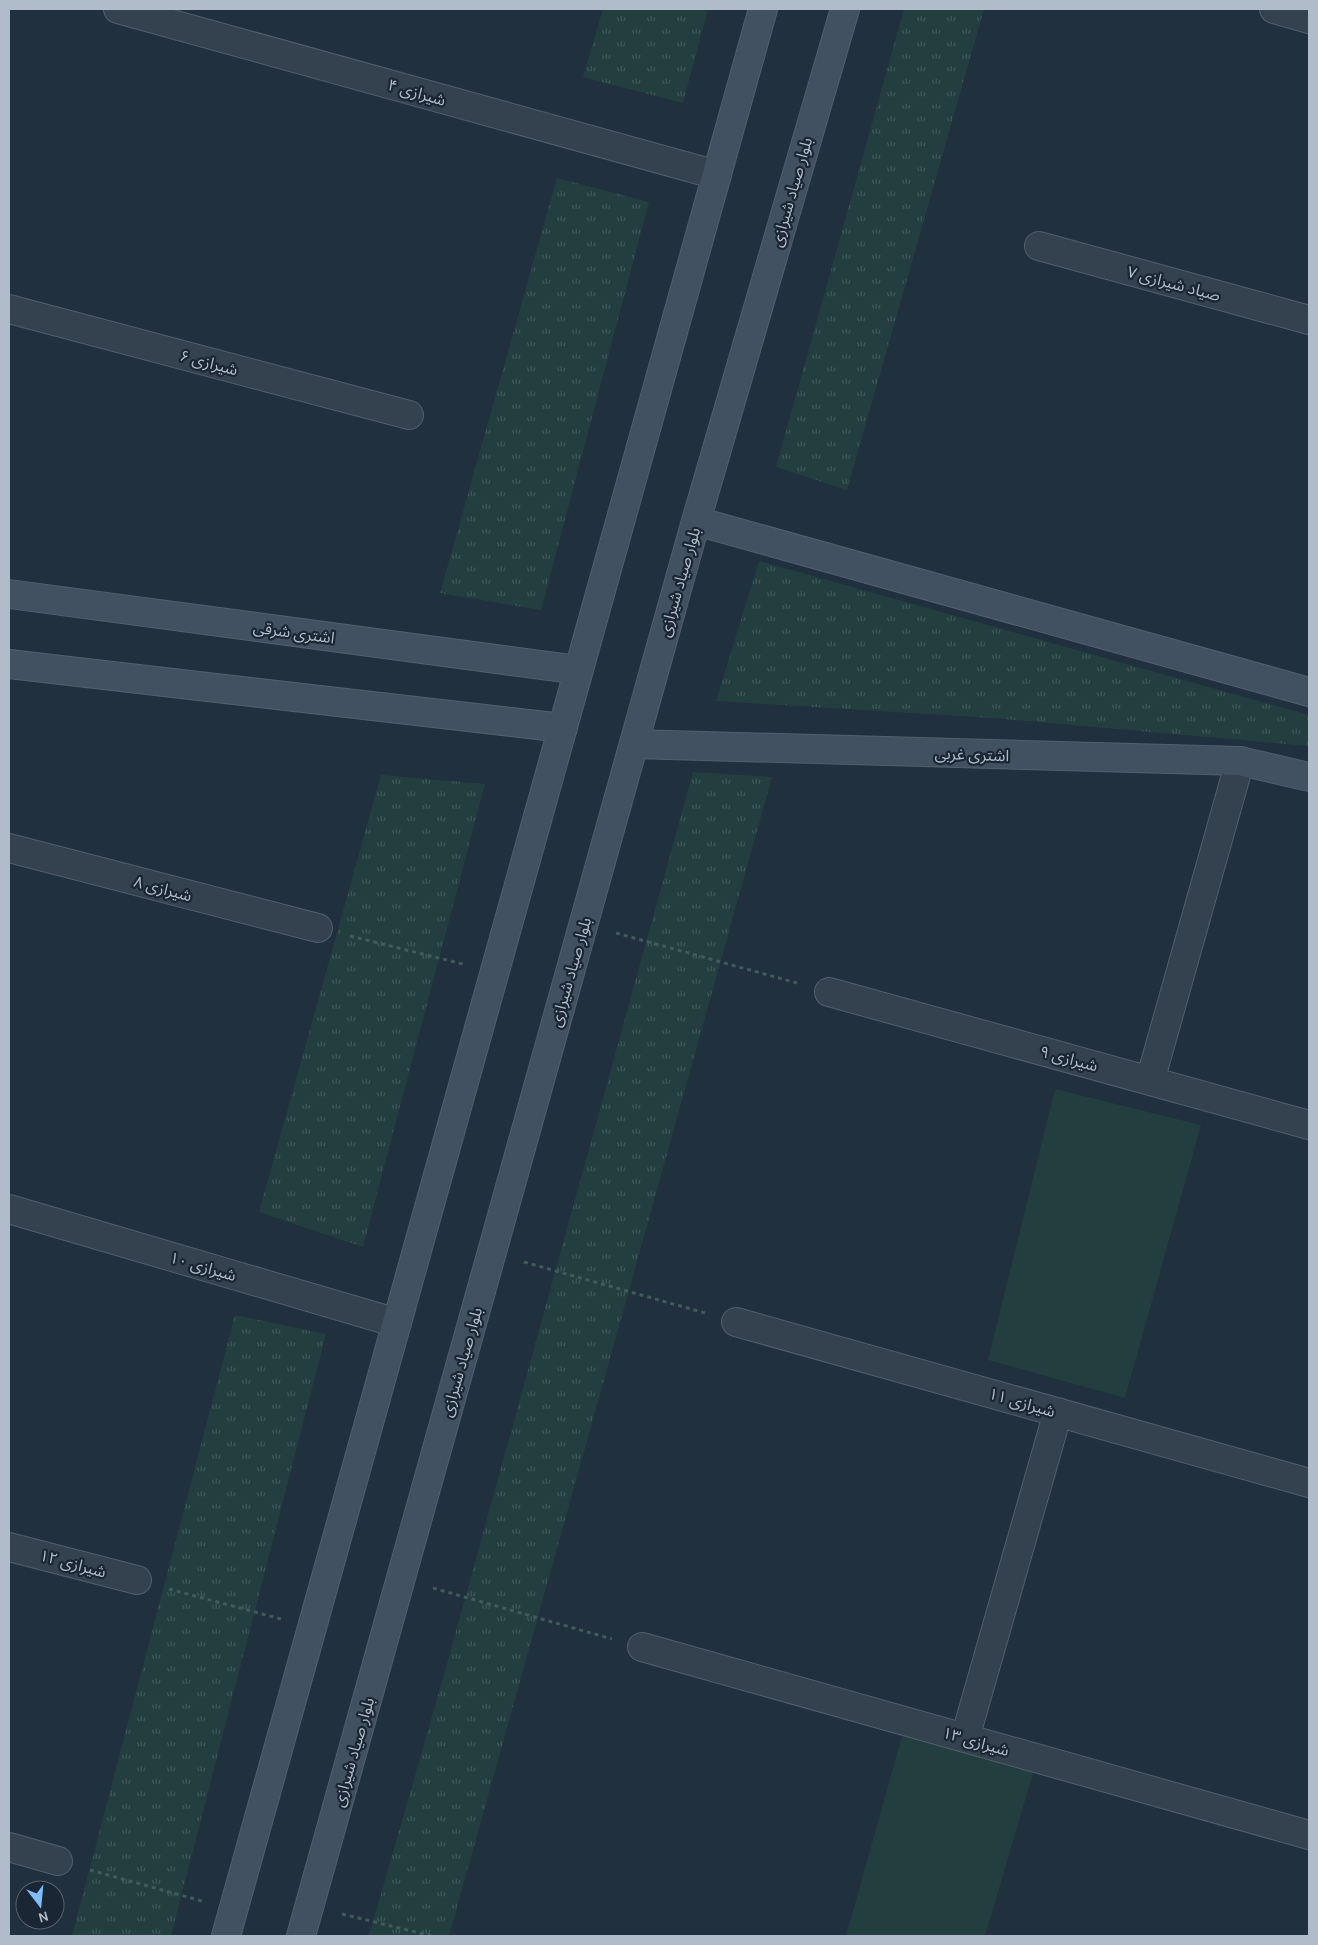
<svg xmlns="http://www.w3.org/2000/svg" width="1318" height="1945" font-family="Karla,'Noto Sans Arabic',sans-serif">
<defs>
<pattern id="grass-tufts" width="24" height="20" patternUnits="userSpaceOnUse" patternTransform="scale(1.25)"><rect width="24" height="20" fill="#223e3f"/><path d="M3 7l-1-3M5 7V3M7 7l1-3M15 17l-1-3M17 17v-4M19 17l1-3" fill="none" stroke="#405859"/></pattern>
</defs>
<rect width="100%" height="100%" fill="#20303e"/>
<!-- grass -->
<path fill="url(#grass-tufts)" d="M603,9H708L683,103L583,77Z
M904,9H984L847,490L776,467Z
M557,178L649,202L541,610L440,593Z
M759,561L1309,715V746L992,718L716,701Z
M693,772L772,777L449,1936H369L445,1671Z
M381,775L485,784L363,1247L259,1212Z
M235,1315L326,1334L171,1936H72Z"/>
<!-- green -->
<path fill="#223e3f" d="M1055,1089L1201,1125L1125,1398L988,1360Z
M902,1736L1034,1770L985,1936H846Z"/>
<g fill="none" stroke-linecap="round" stroke-linejoin="round">
<!-- street casing -->
<g stroke="#535f6c" stroke-width="30">
<path id="street" d="M118,9L717,175
M1274,9L1309,19
M1039,246L1309,320
M9,309L409,415
M9,848L318,928
M829,992L1309,1125
M1150,1081L1240,761
M9,1209L397,1323
M736,1322L1309,1483
M9,1547L137,1580
M642,1647L1309,1835
M965,1738L1058,1412
M9,1847L58,1861"/>
</g>
<!-- secondary casing -->
<g stroke="#535f6c" stroke-width="30">
<path id="secondary" d="M696,521L1309,692
M9,594L579,670
M9,664L563,728
M634,744L1240,761L1309,777
M226,1936L763,9
M301,1936L696,521L845,9"/>
</g>
<!-- path -->
<path stroke="#405b5b" stroke-width="3" stroke-dasharray="4 4" stroke-linecap="butt" d="M616,933L797,983
M350,936L463,964
M524,1262L705,1313
M433,1588L612,1639
M169,1589L281,1619
M90,1870L202,1901
M342,1914L432,1936"/>
<!-- street -->
<use href="#street" stroke="#34414e" stroke-width="28"/>
<!-- secondary -->
<use href="#secondary" stroke="#425161" stroke-width="28"/>
</g>
<g text-anchor="middle" stroke-width="4.5" stroke-linejoin="round" paint-order="stroke">
<!-- street labels -->
<g font-size="16" fill="#b0bcc9" stroke="#1a2633">
<text transform="translate(417 92) rotate(16)" y="6">شیرازی ۴</text>
<text transform="translate(791 192) rotate(-74)" y="6">بلوار صیاد شیرازی</text>
<text transform="translate(1174 283) rotate(15)" y="6">صیاد شیرازی ۷</text>
<text transform="translate(209 362) rotate(15)" y="6">شیرازی ۶</text>
<text transform="translate(679 582) rotate(-74)" y="6">بلوار صیاد شیرازی</text>
<text transform="translate(294 632) rotate(8)" y="6">اشتری شرقی</text>
<text transform="translate(972 754) rotate(2)" y="6">اشتری غربی</text>
<text transform="translate(163 888) rotate(15)" y="6">شیرازی ۸</text>
<text transform="translate(570 972) rotate(-74)" y="6">بلوار صیاد شیرازی</text>
<text transform="translate(1069 1058) rotate(15)" y="6">شیرازی ۹</text>
<text transform="translate(203 1266) rotate(16)" y="6">شیرازی ۱۰</text>
<text transform="translate(461 1362) rotate(-74)" y="6">بلوار صیاد شیرازی</text>
<text transform="translate(1022 1402) rotate(16)" y="6">شیرازی ۱۱</text>
<text transform="translate(73 1563) rotate(15)" y="6">شیرازی ۱۲</text>
<text transform="translate(976 1741) rotate(16)" y="6">شیرازی ۱۳</text>
<text transform="translate(353 1752) rotate(-74)" y="6">بلوار صیاد شیرازی</text>
</g>
</g>
<!-- border -->
<rect width="1318" height="1945" fill="none" stroke="#b0bcc9" stroke-width="20"/>
<!-- north arrow -->
<g transform="translate(40 1905) rotate(164)"><circle r="24" fill="#1a2633" stroke="#56626f"/>
<path d="M0-4L9 19L0 12L-9 19Z" fill="#7fbdff"/>
<text y="-8" font-size="14" font-weight="bold" text-anchor="middle" fill="#b0bcc9">N</text>
</g>
</svg>
